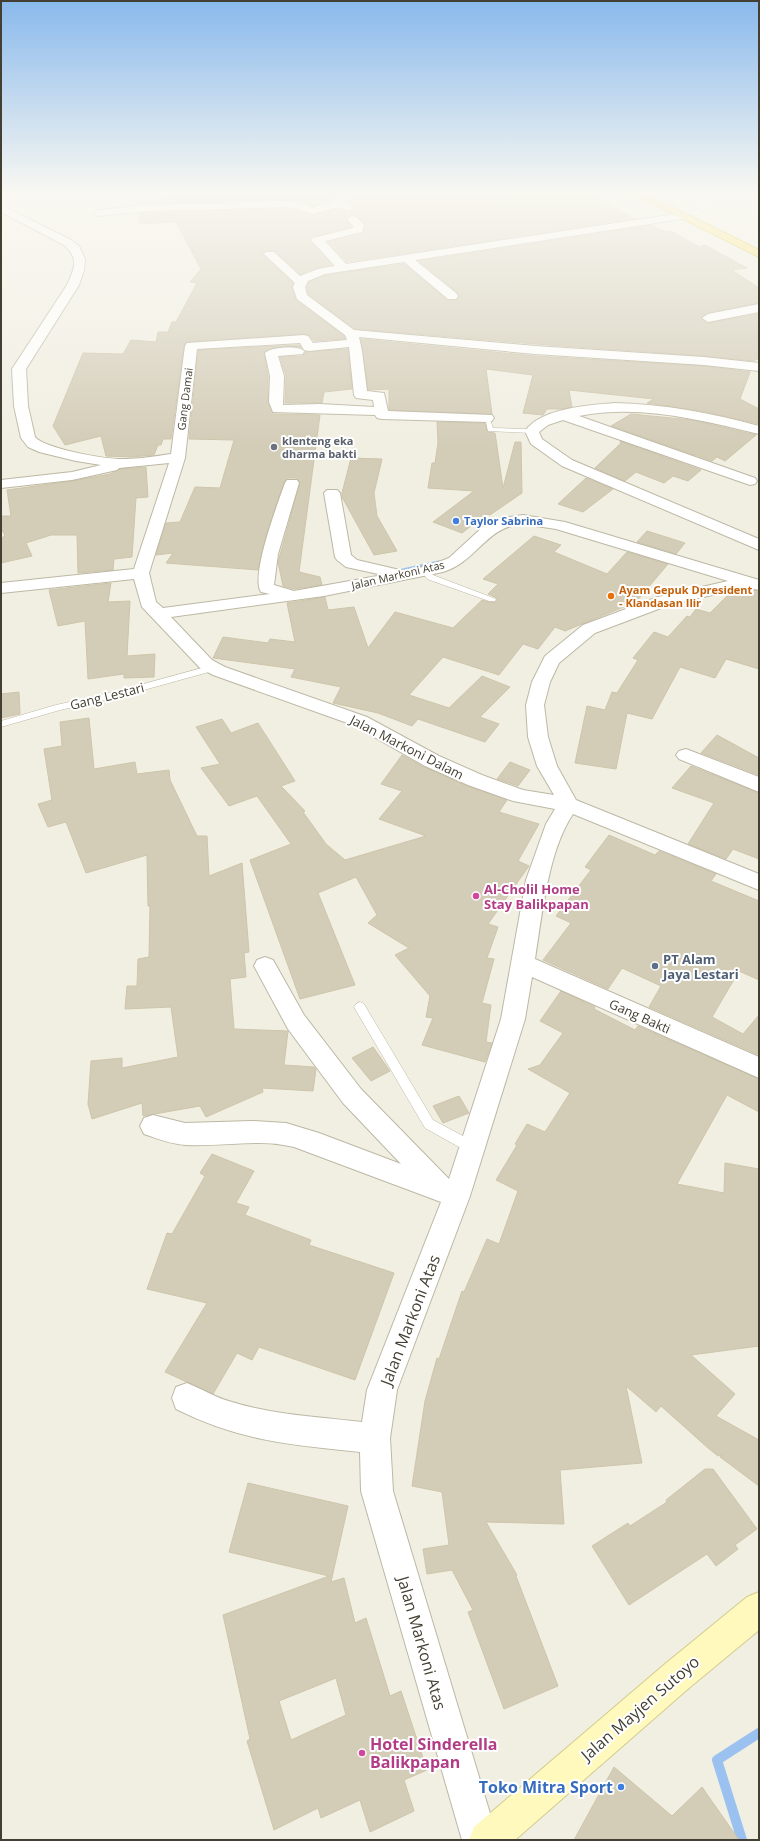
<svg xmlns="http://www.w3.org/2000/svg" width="760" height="1841" font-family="'Open Sans',sans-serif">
<rect width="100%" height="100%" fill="#f1efe2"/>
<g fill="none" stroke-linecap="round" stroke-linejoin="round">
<!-- stream-far1 -->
<path stroke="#9bc1f1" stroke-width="5" d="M394,573L439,563"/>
<!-- stream -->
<path stroke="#9bc1f1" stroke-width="10" d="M742,1840L717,1760L759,1733"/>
</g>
<!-- building -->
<path fill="#d3ccb7" stroke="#cec5aa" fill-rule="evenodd" d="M278,190H348L334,196L333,200L313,206L302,202L287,200L138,204L137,200L249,193L280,194Z
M365,190H584L635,219L347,262L328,242L363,232L365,224L357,216L351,215L346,219L352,227L313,237L310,240L332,265L317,268L300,274L275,251L266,250L262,254L293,283L292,287L296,300L344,336L345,339L314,341L309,335L304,334L187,342L184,346L171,439H163L161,445H158L154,455L131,457L106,456L101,436L65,445L53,426L83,353L123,354L131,340L156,342L158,332H168L172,322H176L197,283L190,282L201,269L176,222L140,224L139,213L287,208L312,215L339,209L346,211L351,210L353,207L348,200Z
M647,226H653L666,232L671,231L699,247L705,245L747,268L732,270L759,288V303L708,313L701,318L708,323L759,314V358L754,361L704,356L535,344L355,329L308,294L307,287L309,282L325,275L404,264L447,300H456L459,297L457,292L419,261Z
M361,339L535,356L704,366L750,372L740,399L759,409V424L706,412L647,403L654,399L569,390L572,407L560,409H547L543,415L523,413L533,375L486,369L492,414L389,410V389L368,390Z
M299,345L301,347H278L264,352L268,376V402L273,414L320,415L299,572L320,577L322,585L294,589L283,586L278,562L300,483L297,478H287L284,482L265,539L258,570L166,563L173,553L156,555L166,523L180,522L195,487L220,488L234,440L189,439L198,350Z
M348,349L352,389L324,392L322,403H285L286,376L280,357L303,356L305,352Z
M631,414L692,420L756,435L725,461L717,457L712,461L611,426Z
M437,422L485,423L487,432L495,433L503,488L515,442H521L522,493L490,515L487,514L462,533L433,522L474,491L428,488L432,463H435L438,443Z
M620,441L701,470L688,481L673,476L664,483L636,472L625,481L595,468L621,443Z
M351,458L382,459L374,493L377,516L397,551L374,555L342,497V493Z
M146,467L148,497L136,498L132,557L114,559L113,570L78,573L77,535H51L26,543L32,556L1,563V539L5,535L1,529V516H11L7,490L72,481L110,474L120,469Z
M586,478L613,489L583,512L558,504Z
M647,531L685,543L676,554L637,542Z
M534,536L561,545L554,552L607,574L627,552L668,564L636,602L565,631L555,627L538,649L523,644L499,675L443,657L409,695L449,708L482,676L510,687L480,717L499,724L485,742L418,719L412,726L378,713L333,703L341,687L291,677L295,669L213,658L223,637L268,643L270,639L295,642L287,603L325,597L328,610L354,607L368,648L395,612L453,628L482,600L489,602H496L497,598L488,594L498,584L483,579Z
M111,583L108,602L130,601L127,656L155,654L154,677L124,678V674L88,679L85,621L58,626L49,590Z
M747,589L759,591V669L726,659L715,678L680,667L652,719L627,713L616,769L575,763L587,706L605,710L612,692L617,693L638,660L633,658L654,632L668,637L687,616L690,617L696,609L710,613L731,592Z
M19,692L20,714L1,718V694Z
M89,718L94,769L135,762L137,774L169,770L170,780L197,836H207L209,876L242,863L249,952L244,953L246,977L230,979L234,1029L288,1031L284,1065L314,1067L316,1069L313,1091L262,1088L263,1092L206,1117L200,1106L143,1116L142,1103L92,1119L88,1104L91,1061L122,1058V1068L178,1057L171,1007L125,1009L127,986H137L138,959L149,957L150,906H148L147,855L86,873L66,822L48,827L38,804L52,800L44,749L62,746L60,722Z
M222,719L231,733L258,723L295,781L281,786L305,811L303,812L326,844L345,860L426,836L379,819L402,791L381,784L402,755L424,767L467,786L507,800L499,812L539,824L518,861L529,866L488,924L498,927L487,958L494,959L482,1003L491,1005L486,1042L492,1043L485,1062L422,1045L433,1018L426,1017L430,996L395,955L409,948L368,923L377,915L356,877L318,893L355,985L300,999L250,860L291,844L257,796L229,806L201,768L220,764L196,727Z
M717,735L759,758V775L701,753Z
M510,762L530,770L518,786L497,779Z
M691,766L759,793V859L733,849L726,859L688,844L714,803L672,788Z
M609,835L655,855L659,851L716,874L711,881L759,901V980L739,971L712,1017L743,1034L759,1015V1055L649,1007L661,986L622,968L608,989L543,960L571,923L556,916L591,870L585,867Z
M561,991L595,1007L594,1009L635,1030L638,1026L759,1079V1112L727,1095L677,1184L724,1193L725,1163L759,1169V1346L691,1355L735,1394L716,1416L759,1440V1486L720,1457L722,1455L718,1456L708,1448L661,1406L656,1412L626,1386L642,1463L560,1470L564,1524L486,1522L517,1575L516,1576L558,1686L504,1709L468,1612L473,1610L452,1570L427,1574L423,1549L449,1545L442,1492L412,1486L425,1401L437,1358L439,1359L462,1291L464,1292L487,1239L499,1244L518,1191L496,1180L517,1145L515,1144L527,1124L545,1132L570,1093L528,1069L540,1065L563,1033L540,1021Z
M373,1047L390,1071L371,1081L352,1058Z
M459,1096L469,1113L443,1123L433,1106Z
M212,1154L254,1171L236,1203L249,1207L245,1215L311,1240L309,1245L394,1273L355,1380L259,1347L252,1360L237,1353L213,1394L165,1372L207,1303L147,1289L167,1233L172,1234L205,1176L200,1173Z
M705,1469H713L757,1529L735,1545L738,1549L716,1566L707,1554L629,1605L592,1546L628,1523L630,1526L667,1502L666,1500Z
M248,1483L348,1506L331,1582L344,1578L355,1623L366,1618L390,1696L401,1691L427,1770L404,1780L414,1811L370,1832L360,1800L321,1818L318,1808L274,1830L247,1741L250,1739L223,1615L329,1576L229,1552ZM336,1678L346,1715L291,1740L279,1701Z
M614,1767L672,1816L702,1787L739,1840H574Z"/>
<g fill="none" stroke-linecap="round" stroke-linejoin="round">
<!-- lane casing -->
<g stroke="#bdb8a4" stroke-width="1">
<path id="lane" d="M9,190H16L5,195L8,210L5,212L2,210L1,193Z
M653,190H666L651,193Z
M667,190H673L689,196L740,190H752L695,199L707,204L710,208L693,215L691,212L704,207L703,206Z
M485,417H489L493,428L532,429L536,431L532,433L488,431Z
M423,569H429L433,575L496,599L495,601H489L427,579L422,571Z
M213,665L216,666V670L115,698L60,710L1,727V721L56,705L114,692Z
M360,1002L364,1004L433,1120L478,1144L479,1148L478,1152L473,1154L468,1152L425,1128L354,1007L356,1004Z"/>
</g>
<!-- street casing -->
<g stroke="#bdb8a4" stroke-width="2">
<path id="street" d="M351,190H364L345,200L352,207L351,209L347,210L339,207L312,214L299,209L287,207L148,211L98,216L93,213L98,210L148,205L287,201L302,203L313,208L334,201L335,197Z
M5,207L71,240L79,246L85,259L84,270L79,285L26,369L28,406L35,437C45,449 108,460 125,459C140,459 156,456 171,454L185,346L187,343L304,335L308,336L313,343L347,340L345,335L297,299L293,287L295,283L264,254L266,252H274L300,276L318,269L335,266L311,240L313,238L353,228V226L347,219L352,216L356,217L364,225L362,232L325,241L346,264L682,213L686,214L687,216L686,218L682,219L415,260L456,293L458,296L456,299H448L404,262L325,274L308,281L305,287L307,295L354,330L535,346L704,357L759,363V371L704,365L535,354L359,337L362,351L367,391L384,393L388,411L492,415L494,418L492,421L487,422L382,419L377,418L375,415L273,412L269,402L270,376L265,353C269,347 300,345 304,351L303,354L278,356L284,376L283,405L320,404L374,407L373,400L356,398L354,395L349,347L309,351L304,350L300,343L197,349L185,458L149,573L156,602L163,608L270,594L261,592C250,576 278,503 285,483L287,480H297L299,483L278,554L274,585L294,591L383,575L346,567L337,560L335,557L324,493L327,490H337L340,493L351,555L357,560L404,571L428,566L449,558L486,524L496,519L523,515L565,522L759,580V590L747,587L669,605L595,633L559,663L550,682L544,705L548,737L557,766L576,800L759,874V890L573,814C548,851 542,915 535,959L759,1057V1078L532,977L525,1019L470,1196L397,1390L390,1438L393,1491L498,1840H462L361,1491L360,1452C291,1445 240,1441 176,1409L172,1398L176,1387L187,1383C202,1389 216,1398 232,1402C274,1415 319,1417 362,1422L367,1390L441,1202L294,1147C259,1138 222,1147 186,1145C171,1144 158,1139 144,1134L140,1126L144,1118L153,1115L185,1123L252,1121L286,1123L319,1133L401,1164L343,1103L288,1029L254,966L257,960L265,957L273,960L304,1015L361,1089L449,1179L501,1019L526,880L546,824L555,809L513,801L468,785L425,766L353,725L213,675L200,668L142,607L134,579L1,593V583L134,569L169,463L119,468L117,470L72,480L1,488V480L72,472L101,465L76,461L39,452L28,447L21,438L14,406L12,369L67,285C75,268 79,258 64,245L1,212V208ZM523,524L556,529L728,581L658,597L583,625L545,656L532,682L526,705L528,737L537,766L554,795L523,790L482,775L439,756L367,717L225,667L212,660L171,617L324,596L443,572C477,562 486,526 523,524Z
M759,304V312L708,322L702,318L708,314Z
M615,403C664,404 711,413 759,426V434C700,420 640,404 579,416L755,478L757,481L755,484L750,485L563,420L548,425L539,432L542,439L572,460L759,539V550L562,466L531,444L525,431C541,408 589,405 615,403Z
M686,749L759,777V792L679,759L676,755L679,751Z"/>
</g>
<!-- secondary casing -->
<g stroke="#d3cc90" stroke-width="2">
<path id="secondary" d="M759,1592V1630L689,1688L515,1840H469L474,1827L665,1664L747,1597Z"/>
</g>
<!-- highway casing -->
<g stroke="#e0ba2d" stroke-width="2">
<path id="highway" d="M625,190H637L759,250V257Z"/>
</g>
<!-- lane -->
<use href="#lane" fill="#fff" fill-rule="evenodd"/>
<!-- street -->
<use href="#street" fill="#fff" fill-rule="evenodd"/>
<!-- secondary -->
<use href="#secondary" fill="#fff9be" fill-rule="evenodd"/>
<!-- highway -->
<use href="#highway" fill="#ffe25f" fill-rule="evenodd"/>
</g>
<!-- sky -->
<linearGradient id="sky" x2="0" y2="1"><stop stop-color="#89b9ec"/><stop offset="0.43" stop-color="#f9f8f2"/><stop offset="1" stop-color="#f9f8f2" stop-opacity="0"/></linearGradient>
<rect width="760" height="447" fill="url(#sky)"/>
<!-- markers -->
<circle fill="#6b7280" stroke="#fff" stroke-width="1.5" cx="274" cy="447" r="4"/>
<g fill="#3f7fe0" stroke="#fff" stroke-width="1.5">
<circle cx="456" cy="521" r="4"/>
<circle cx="621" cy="1787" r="4"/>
</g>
<circle fill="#e8710a" stroke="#fff" stroke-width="1.5" cx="611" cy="596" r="4"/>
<g fill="#d1479c" stroke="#fff" stroke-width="1.5">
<circle cx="476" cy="896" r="4"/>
<circle cx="362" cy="1753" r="4"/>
</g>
<circle fill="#5c6f8a" stroke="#fff" stroke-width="1.5" cx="655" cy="966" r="4"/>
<g text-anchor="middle" stroke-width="4" stroke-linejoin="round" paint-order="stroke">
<!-- far-street labels -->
<g font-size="11" fill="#433f32" stroke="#fff">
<text transform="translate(185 399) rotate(-83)" y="4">Gang Damai</text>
<text transform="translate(398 575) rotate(-13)" y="4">Jalan Markoni Atas</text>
</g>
<!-- far-worship labels -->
<g font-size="11" font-weight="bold" fill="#5b616d" stroke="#fff" text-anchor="start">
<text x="282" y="445">klenteng eka<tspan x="282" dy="13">dharma bakti</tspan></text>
</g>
<!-- far-shop labels -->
<g font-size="11" font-weight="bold" fill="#366cbe" stroke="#fff" text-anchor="start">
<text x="464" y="525">Taylor Sabrina</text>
</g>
<!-- far-food labels -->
<g font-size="11" font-weight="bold" fill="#c56008" stroke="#fff" text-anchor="start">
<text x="619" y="594">Ayam Gepuk Dpresident<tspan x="619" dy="13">- Klandasan Ilir</tspan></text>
</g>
<!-- street labels -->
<g font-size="13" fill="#433f32" stroke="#fff">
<text transform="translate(107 696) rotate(-14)" y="5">Gang Lestari</text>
<text transform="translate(407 747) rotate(27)" y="5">Jalan Markoni Dalam</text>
<text transform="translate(640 1016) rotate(24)" y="5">Gang Bakti</text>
</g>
<!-- hotel labels -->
<g font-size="13" font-weight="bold" fill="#b23c85" stroke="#fff" text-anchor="start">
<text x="484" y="894">Al-Cholil Home<tspan x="484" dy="15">Stay Balikpapan</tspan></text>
</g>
<!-- service labels -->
<g font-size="13" font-weight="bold" fill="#4e5e75" stroke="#fff" text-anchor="start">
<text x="663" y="964">PT Alam<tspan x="663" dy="15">Jaya Lestari</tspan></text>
</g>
<!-- near-street labels -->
<g font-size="16" fill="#433f32" stroke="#fff">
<text transform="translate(410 1320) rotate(-69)" y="6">Jalan Markoni Atas</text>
<text transform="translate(422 1643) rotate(74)" y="6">Jalan Markoni Atas</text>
<text transform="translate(640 1708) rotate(-41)" y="6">Jalan Mayjen Sutoyo</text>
</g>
<!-- near-hotel labels -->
<g font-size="16" font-weight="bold" fill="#b23c85" stroke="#fff" text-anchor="start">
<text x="370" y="1750">Hotel Sinderella<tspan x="370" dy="18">Balikpapan</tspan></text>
</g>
<!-- near-shop labels -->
<g font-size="16" font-weight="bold" fill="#366cbe" stroke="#fff" text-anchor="end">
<text x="613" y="1793">Toko Mitra Sport</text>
</g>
</g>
<!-- border -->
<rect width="760" height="1841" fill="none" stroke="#433f32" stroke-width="4"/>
</svg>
